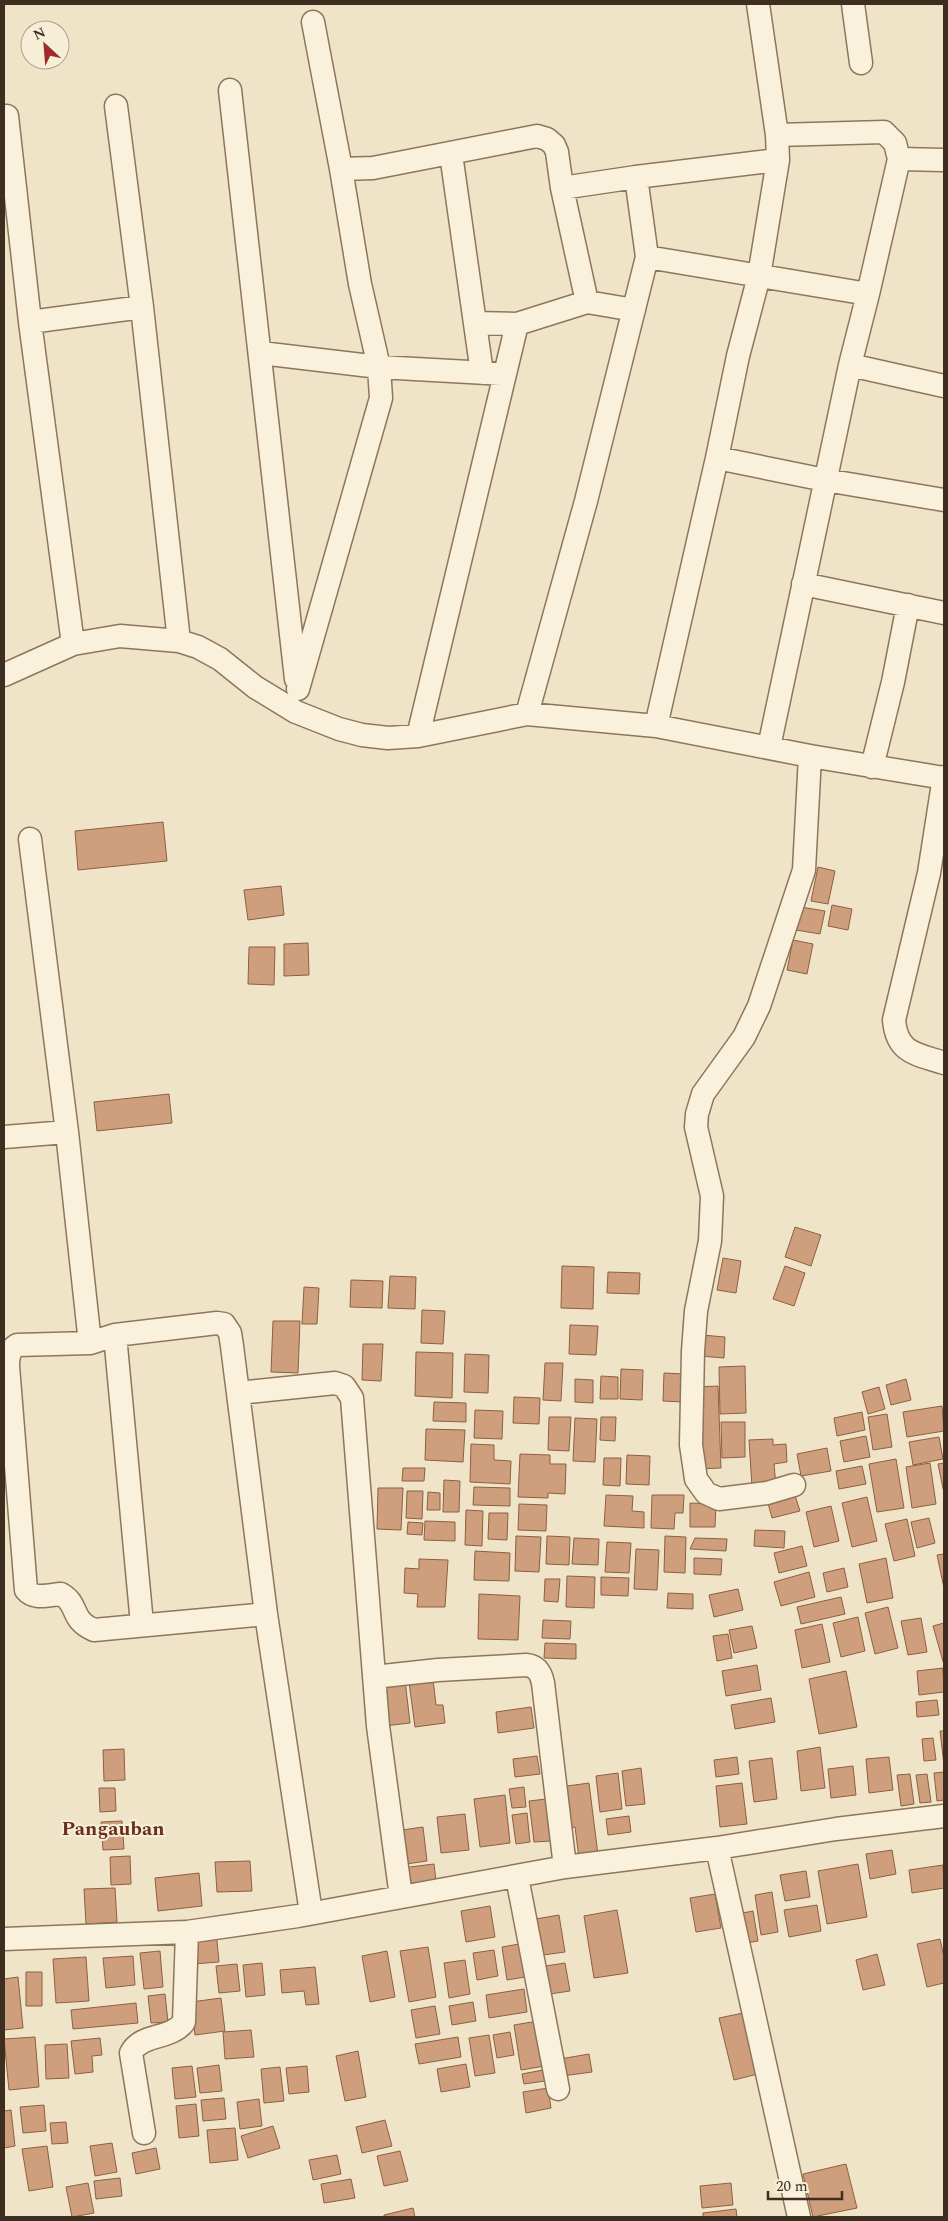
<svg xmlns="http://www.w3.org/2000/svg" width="948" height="2221" font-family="Spectral,serif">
<rect width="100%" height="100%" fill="#f0e4c8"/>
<!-- building -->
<path fill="#cf9f7d" stroke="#8d5f41" d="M163,822L167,861L78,870L75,831Z
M818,867L835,871L828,904L811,901Z
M281,886L284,915L248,920L244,890Z
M832,905L852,909L848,930L828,926Z
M801,907L825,911L820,934L796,930Z
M793,940L813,944L807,974L787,970Z
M308,943L309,975L284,976V944Z
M249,947H275L274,985L248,984Z
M169,1094L172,1123L97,1131L94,1102Z
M795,1227L821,1235L811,1266L785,1257Z
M723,1258L741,1261L736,1293L717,1290Z
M562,1266L594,1267L593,1309L561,1308Z
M785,1266L805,1273L794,1306L773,1299Z
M608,1272L640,1273L639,1294L607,1293Z
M390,1276L416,1277L415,1309L388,1308Z
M351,1280L383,1281L382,1308L350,1307Z
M304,1287L319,1288L317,1324H302Z
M422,1310L445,1311L443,1344L421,1343Z
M273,1321H300L298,1373L271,1372Z
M570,1325L598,1326L596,1355L569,1354Z
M702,1335L725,1337L724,1358L700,1356Z
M363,1344H383L381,1381L362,1380Z
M416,1352L453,1353L452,1398L415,1396Z
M465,1354L489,1355L488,1393L464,1392Z
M545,1363H563L561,1401L543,1400Z
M745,1366L746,1413L720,1414L719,1367Z
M621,1369L643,1370L642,1400L620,1399Z
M664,1373L684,1374L683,1402L663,1401Z
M601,1376L618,1377V1399H600Z
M575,1379L593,1380V1403L575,1402Z
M906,1379L911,1400L891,1405L886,1385Z
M718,1386L721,1468L697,1469L695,1387Z
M879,1387L885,1409L868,1414L862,1392Z
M514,1397L540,1398L539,1424L513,1423Z
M434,1402L466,1403V1422L433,1421Z
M942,1406L944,1431L907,1437L903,1412Z
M475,1410L503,1411L502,1439L474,1438Z
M862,1412L865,1430L837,1436L834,1418Z
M887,1414L892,1447L873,1450L868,1417Z
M549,1417H571L569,1451L548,1450Z
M601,1417H616L615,1441L600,1440Z
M575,1418L597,1419L595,1462L573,1461Z
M721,1422H745V1457L722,1458Z
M426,1429L465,1430L463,1462L425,1460Z
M866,1436L870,1457L844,1462L840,1441Z
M939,1437L943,1459L913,1465L909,1442Z
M773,1439V1445L786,1444L787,1462L774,1464L776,1486L752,1487L749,1440Z
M471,1444L494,1445V1460L511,1461L510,1484L470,1482Z
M827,1448L831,1471L801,1476L797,1454Z
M520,1454L550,1455V1464H566L565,1494L548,1493V1498L518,1497Z
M627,1455L650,1456L649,1485L626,1484Z
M604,1458H621L620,1486L603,1485Z
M896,1459L904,1508L877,1512L869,1464Z
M930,1463L936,1504L912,1508L906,1467Z
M944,1463V1493L938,1464Z
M862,1466L866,1484L839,1489L836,1471Z
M403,1468H425L424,1481H402Z
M444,1480L460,1481L459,1512H443Z
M474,1487L510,1488V1506L473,1505Z
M378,1488H403L401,1530L377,1529Z
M793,1489L800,1511L772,1518L766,1496Z
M407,1491H423L422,1519L406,1518Z
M428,1492L440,1493V1510H427Z
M606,1495L633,1496L632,1511L644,1512V1528L604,1526Z
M652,1495H684L683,1513H675L674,1529L651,1528Z
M867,1497L877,1541L852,1547L842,1503Z
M690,1503L716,1504L715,1527H690Z
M519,1504L547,1505L546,1531L518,1530Z
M831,1506L839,1541L814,1547L806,1512Z
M466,1510L483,1511L482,1546L465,1545Z
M489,1513H508L507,1540L488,1539Z
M929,1518L935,1543L917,1548L911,1522Z
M907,1519L915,1556L894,1561L885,1524Z
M425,1521L455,1522V1541L424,1540Z
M408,1522L423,1523L422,1535L407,1534Z
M755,1530L785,1531L784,1548L754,1546Z
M516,1536L541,1537L539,1572L515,1571Z
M547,1536L570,1537L569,1565L546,1564Z
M665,1536L686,1537L685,1573L664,1572Z
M574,1538L599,1539L598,1565L572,1564Z
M695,1538L727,1539L726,1551L690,1549Z
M607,1542L631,1543L629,1573L605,1572Z
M802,1546L807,1566L779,1573L774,1553Z
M636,1549L659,1550L657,1590L634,1589Z
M475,1551L510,1553L509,1581L474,1580Z
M944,1554V1588L937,1555Z
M694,1558L722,1559L721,1575L694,1574Z
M886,1558L893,1598L867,1603L859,1564Z
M419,1559L448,1560L445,1607H417L418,1594L404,1593L405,1568L419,1569Z
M844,1568L848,1587L827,1592L823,1573Z
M809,1572L815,1597L781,1606L774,1582Z
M567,1576L595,1577L594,1608L566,1607Z
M601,1577L629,1578L628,1596L601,1595Z
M545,1579H560L558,1602L544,1601Z
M738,1589L743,1610L714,1617L709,1595Z
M668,1593L693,1594V1609L667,1608Z
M479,1594L520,1596L518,1640L478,1639Z
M841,1597L845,1614L801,1624L797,1607Z
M888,1607L898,1648L875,1654L865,1613Z
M858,1617L865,1651L841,1657L833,1623Z
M921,1618L927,1652L908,1655L901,1621Z
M543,1620L571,1621L570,1639L542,1638Z
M944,1623V1665L933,1626Z
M822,1624L830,1662L802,1668L795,1630Z
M752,1626L757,1648L734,1653L729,1630Z
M728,1634L732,1658L717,1661L713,1636Z
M545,1643L576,1644V1659L544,1658Z
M757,1665L761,1690L726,1696L722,1671Z
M943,1668L944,1692L919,1695L917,1671Z
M846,1671L857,1727L819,1734L809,1679Z
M433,1679L436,1705H443L445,1723L415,1727L409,1682Z
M405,1680L410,1723L384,1726L379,1683Z
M771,1698L775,1722L735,1729L731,1705Z
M937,1700L939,1715L917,1717L916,1702Z
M531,1707L534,1728L498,1733L496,1712Z
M940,1731H944V1765Z
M933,1738L936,1760L924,1761L922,1739Z
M820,1747L825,1788L801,1791L797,1751Z
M124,1749L125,1780L104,1781L103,1750Z
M537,1756L540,1774L515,1777L513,1759Z
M737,1757L739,1774L716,1777L714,1760Z
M889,1757L893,1790L869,1793L866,1759Z
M772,1758L777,1799L754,1802L749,1761Z
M853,1766L856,1795L831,1798L828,1769Z
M641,1768L645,1804L626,1806L622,1771Z
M944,1772V1800L937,1801L934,1773Z
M618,1773L622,1809L600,1812L596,1776Z
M910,1774L914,1804L901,1806L897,1775Z
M927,1774L931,1802L920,1803L916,1775Z
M589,1783L598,1855L579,1858L575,1827L565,1829L560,1787Z
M742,1783L747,1824L720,1827L716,1786Z
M524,1787L526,1807L512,1808L509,1789Z
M99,1788H115L116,1811L100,1812Z
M505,1795L510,1843L480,1847L474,1799Z
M546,1799L551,1841L534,1842L529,1801Z
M527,1813L530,1842L516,1844L512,1815Z
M465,1814L469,1850L441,1853L437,1817Z
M629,1816L631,1832L608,1835L606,1819Z
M122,1821L124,1849L103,1850L101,1822Z
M423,1827L427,1861L399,1865L395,1831Z
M892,1850L896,1874L870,1879L866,1854Z
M130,1856L131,1884L111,1885L110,1857Z
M250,1861L252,1891L217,1892L215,1862Z
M434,1864L436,1881L404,1885L402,1868Z
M858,1864L867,1917L827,1924L818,1871Z
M943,1865L944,1888L912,1893L909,1870Z
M806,1871L810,1897L785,1901L780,1875Z
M199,1873L202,1906L158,1911L155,1878Z
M115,1888L117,1922L86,1924L84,1889Z
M772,1892L778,1932L761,1935L755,1895Z
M715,1894L721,1928L696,1932L690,1898Z
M817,1905L821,1931L789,1937L784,1910Z
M490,1906L495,1937L466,1942L461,1911Z
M617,1910L628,1973L594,1978L584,1916Z
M753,1911L758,1941L741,1944L737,1914Z
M559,1915L565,1952L536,1956L530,1920Z
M216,1931L219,1962L193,1964L190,1934Z
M940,1939L944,1957V1983L927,1987L917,1944Z
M519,1944L525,1977L507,1980L502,1947Z
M428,1947L436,1997L409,2002L400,1951Z
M494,1950L498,1976L477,1980L473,1953Z
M160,1951L163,1987L144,1989L140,1953Z
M387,1951L395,1997L370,2002L362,1956Z
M877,1954L885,1985L863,1990L856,1960Z
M133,1956L135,1985L106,1988L103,1958Z
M86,1957L89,2001L56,2003L53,1959Z
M465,1960L470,1994L449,1998L444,1963Z
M262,1963L265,1995L246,1997L243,1965Z
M565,1963L570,1991L543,1995L539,1967Z
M237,1964L240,1991L219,1993L216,1966Z
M315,1967L319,2004L306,2005L304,1991L282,1993L280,1970Z
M26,1972H42V2006H26Z
M18,1977L23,2028L4,2030V1979Z
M524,1989L527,2012L489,2018L486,1995Z
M165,1994L168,2022L151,2023L148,1996Z
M221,1998L225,2031L195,2035L191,2002Z
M473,2002L476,2021L452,2025L449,2006Z
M136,2003L138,2023L73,2029L71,2010Z
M435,2006L440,2034L416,2038L411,2010Z
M748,2012L762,2073L734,2080L719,2018Z
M538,2021L545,2066L521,2070L514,2025Z
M251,2030L254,2057L225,2059L223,2032Z
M510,2032L514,2055L497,2058L493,2035Z
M489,2035L495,2073L475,2076L469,2038Z
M35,2037L39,2087L9,2090L4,2039Z
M458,2037L461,2057L419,2064L415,2044Z
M100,2038L102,2055L92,2056L93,2072L75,2074L71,2041Z
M67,2044L69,2078L46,2079L45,2045Z
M358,2051L366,2097L345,2101L336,2056Z
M589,2054L592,2072L562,2076L560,2059Z
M466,2064L470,2087L441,2092L437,2069Z
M219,2065L222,2091L200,2093L197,2068Z
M192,2066L196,2097L175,2099L172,2068Z
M307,2066L309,2092L289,2094L286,2068Z
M280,2067L284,2101L264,2103L261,2069Z
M543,2070L545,2081L524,2084L522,2074Z
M548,2088L551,2108L526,2113L523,2092Z
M224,2098L226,2119L203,2121L201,2100Z
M259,2099L262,2126L240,2129L237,2102Z
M196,2104L199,2136L179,2138L176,2106Z
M44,2105L46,2131L23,2133L20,2107Z
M11,2110L15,2146L4,2148V2111Z
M385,2120L392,2146L362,2153L356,2127Z
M66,2122L68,2143L52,2144L50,2123Z
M273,2126L280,2148L248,2158L241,2136Z
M235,2128L238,2160L210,2163L207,2130Z
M112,2143L117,2172L95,2176L90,2146Z
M47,2146L53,2187L29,2191L22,2149Z
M156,2148L160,2169L136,2174L132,2153Z
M400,2151L408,2181L384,2186L377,2156Z
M337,2155L341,2174L313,2180L309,2160Z
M846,2164L857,2208L813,2217L803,2174Z
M120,2178L122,2196L96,2199L94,2181Z
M351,2179L355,2198L324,2203L321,2184Z
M88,2183L94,2213L72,2217L66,2187Z
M731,2183L733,2205L702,2208L700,2186Z
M413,2208L415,2217H384V2215Z
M736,2209L737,2217H703V2213Z"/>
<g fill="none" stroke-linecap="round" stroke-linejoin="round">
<!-- minor casing -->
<g stroke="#8d765c" stroke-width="25">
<path id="minor" d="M758,4L777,135
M853,4L861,63
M313,22L341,169
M230,90L296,679
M116,106L142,307L179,641
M7,116L30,322L73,644
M451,154L482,373
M636,177L778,160L777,135L884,132L895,143L899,159L944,160
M647,257L868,294L899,159
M587,302L634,310
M30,322L142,307
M475,323L517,324
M261,353L379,367L505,374
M850,365L868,294
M717,458L825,480L944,500
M803,584L944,613
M4,675L73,644L120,636L179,641L198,647L220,659L255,687L296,712L339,729L362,735L388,738L418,736L527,714L656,726L810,756L944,778
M298,689L381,398L379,367L360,284L341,169L373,168L537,136L547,139L554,145L557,152L562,188L587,302L517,324L418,736
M527,714L586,501L647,257L636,177L562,188
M656,726L717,458L738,356L759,276L778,160
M769,747L850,365L944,386
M872,767L893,682L908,605
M944,777L929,873L894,1020C897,1054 917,1054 944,1063
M30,839L67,1132L90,1343
M4,1137L67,1132
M115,1335L142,1624
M238,1393L335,1383L344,1386L352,1398L378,1726L401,1897
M794,1485L767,1493L719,1499L706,1493L696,1479L691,1445L693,1351L696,1311L710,1241L712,1196L696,1127L697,1114L703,1094L744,1037L759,1006L804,870L810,756
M266,1614L94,1630C69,1619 80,1605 61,1594C49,1595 34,1600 26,1590L8,1366C8,1357 9,1350 17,1345L90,1343L115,1335L217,1323L224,1324L230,1333L232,1346L266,1614L311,1913
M374,1677L438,1670L526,1665C537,1666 541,1673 543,1683L565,1867
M717,1848L799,2217
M517,1877L558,2089
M4,1939L187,1932L298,1916L565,1867L717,1848L836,1829L944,1816
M144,2133L131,2053C141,2033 171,2040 184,2022L187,1932"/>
</g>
<!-- minor -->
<use href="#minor" stroke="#faf1dc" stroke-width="22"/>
</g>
<g text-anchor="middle" stroke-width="4" stroke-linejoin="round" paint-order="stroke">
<!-- quarter labels -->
<g font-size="20" font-weight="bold" fill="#6b2e1e" stroke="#f7eed8">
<text x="113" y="1835">Pangauban</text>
</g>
</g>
<!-- border -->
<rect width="948" height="2221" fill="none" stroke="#3d2e20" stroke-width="10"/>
<!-- north arrow -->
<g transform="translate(45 45) rotate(334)"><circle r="24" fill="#f7eed8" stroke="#ada18e"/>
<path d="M0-4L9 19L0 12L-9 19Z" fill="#9e2a2b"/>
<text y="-8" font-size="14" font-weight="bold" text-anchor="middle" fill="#3d2e20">N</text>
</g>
<!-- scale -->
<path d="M768 2191v8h74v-8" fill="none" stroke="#3d2e20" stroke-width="2.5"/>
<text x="776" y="2191" font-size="15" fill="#3d2e20" stroke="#f7eed8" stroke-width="4" paint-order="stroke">20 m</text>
</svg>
